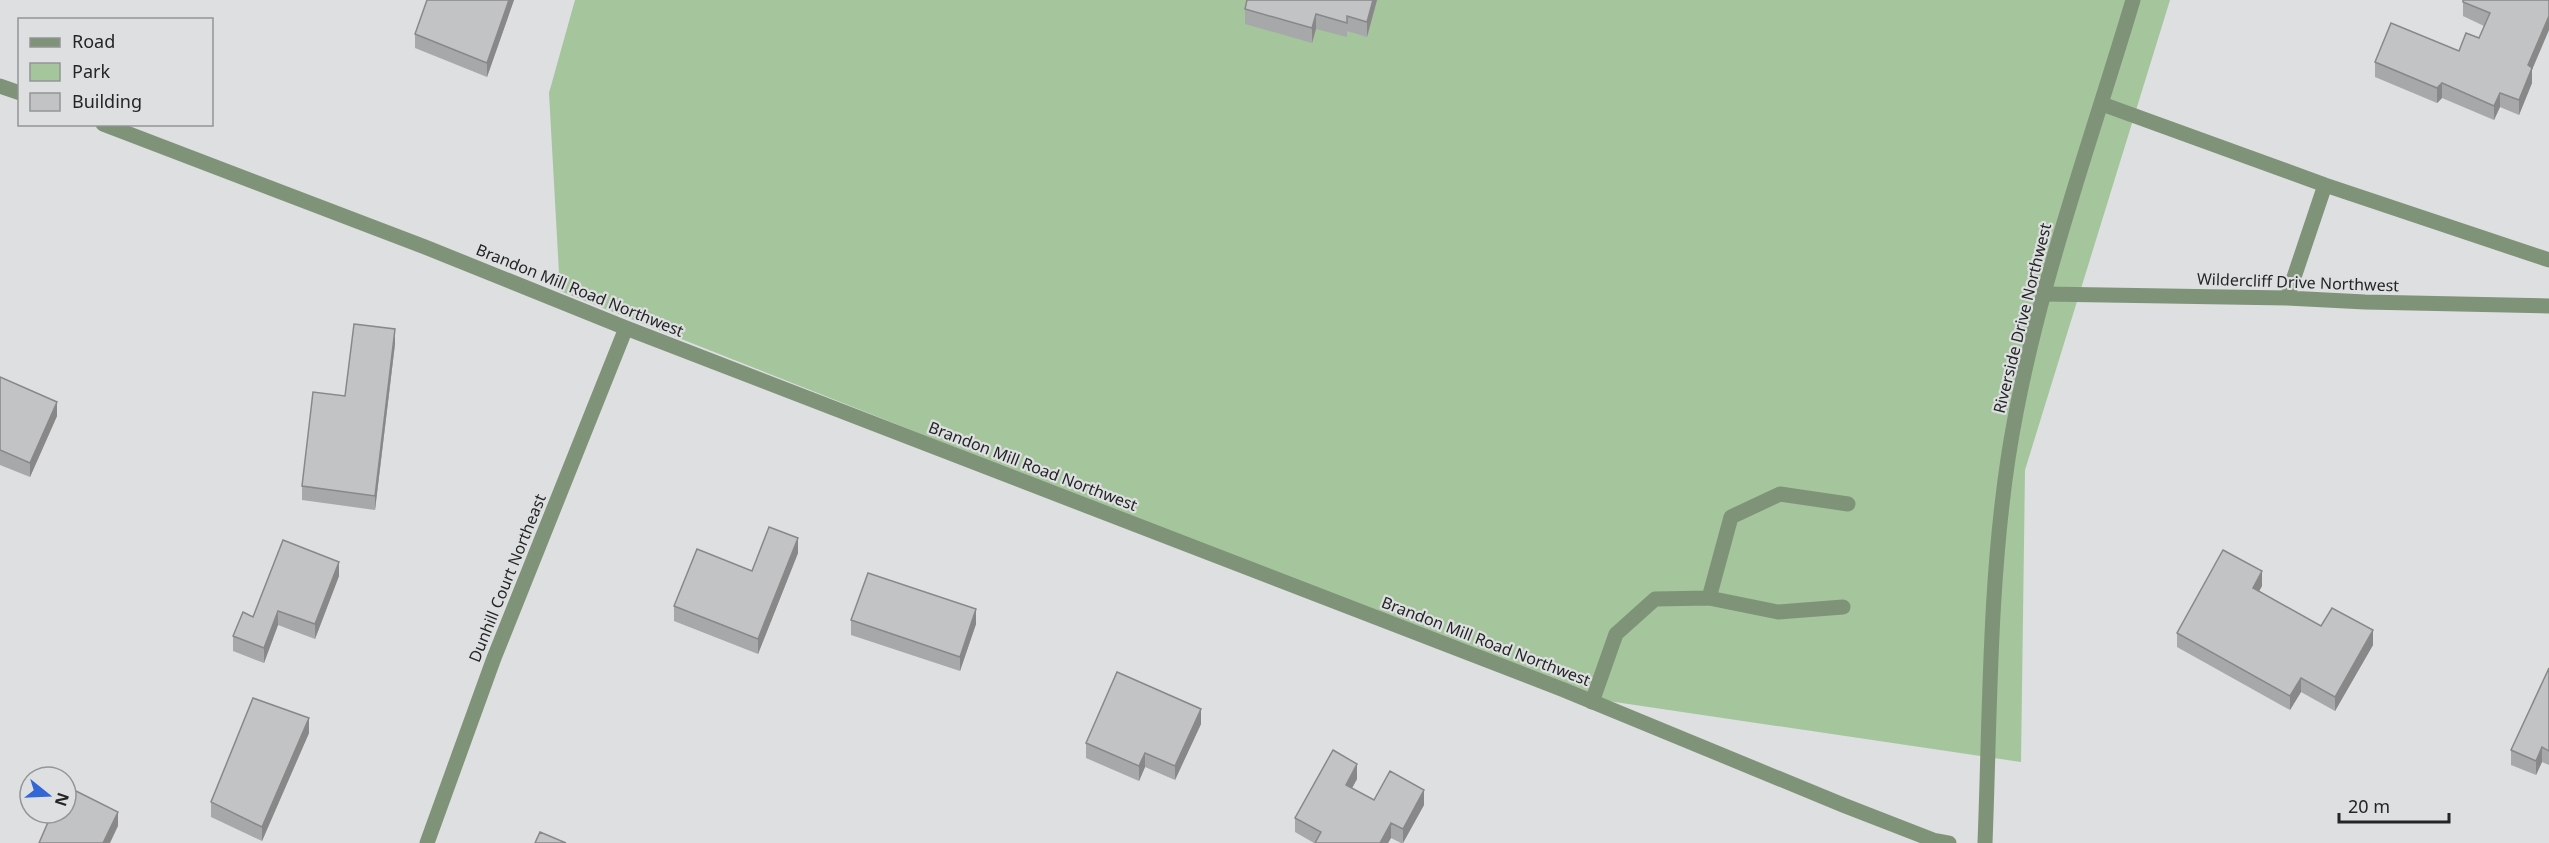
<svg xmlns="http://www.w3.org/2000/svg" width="2549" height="843" font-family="'Noto Sans',sans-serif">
<rect width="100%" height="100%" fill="#dddfe0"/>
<!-- green -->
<path fill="#a5c59c" d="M575,0H2170L2025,470L2021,762L1588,698L560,291L549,93Z"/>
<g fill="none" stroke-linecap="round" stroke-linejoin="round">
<!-- service -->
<path stroke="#7f9379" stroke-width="15" d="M1709,598L1731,517L1780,494L1848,504
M1592,702L1616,634L1655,599L1709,598L1778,612L1843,607"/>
<!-- minor -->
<path stroke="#7f9379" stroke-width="15" d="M0,86L20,93
M2102,104L2325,185L2549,260
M103,124L425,247L626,328L1564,690L1843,805L1933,840L1949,843
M2045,294L2287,298L2365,302L2549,306
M2287,298L2325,185
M427,843L494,658L626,328"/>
<!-- tertiary -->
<path stroke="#7f9379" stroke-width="15" d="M1985,843C1990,715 1989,585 2008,459C2032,302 2088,151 2133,0"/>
</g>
<!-- wall -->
<path fill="#a7a8a9" d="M514,0L487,77L415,48V34Z
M1247,0H1377L1367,37L1347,31V37L1316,29L1312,43L1245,24V9Z
M2549,0L2532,70V83L2519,115L2500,107L2494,120L2442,98L2437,103L2375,77V62L2459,51L2479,38L2484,26L2463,16V2Z
M395,344L375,510L302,500V486L345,396Z
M0,377L57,416L30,477L0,465Z
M798,553L758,654L674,621V606L752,571Z
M339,576L315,639L278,625L264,663L233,651V636L253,617Z
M2262,586L2259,591L2321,626L2373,645L2335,711L2301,692L2290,710L2177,647V633Z
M851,620L976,624L960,671L851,635Z
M2549,668V765L2542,762L2536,775L2511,765V750Z
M1201,724L1175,780L1145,767L1139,781L1086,758V743Z
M309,733L262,841L211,817V802Z
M1357,779L1352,788L1374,800L1424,805L1403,843H1401L1391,838L1388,843H1314L1295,832V818Z"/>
<!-- shaded-wall -->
<path fill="#888889" d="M509,0H514L487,77V63Z
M1373,0H1377L1367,37V22Z
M1316,14V29L1312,43V28Z
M2549,16V30L2532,70V83L2519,115V100L2528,65Z
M2442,83V98L2437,103V88Z
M2500,93V107L2494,120V106Z
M395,329V344L375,510V496Z
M57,402V416L30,477V463Z
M798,538V553L758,654V639Z
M339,562V576L315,639V624Z
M2262,571V586L2253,602V588Z
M976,609V624L960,671V657Z
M278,611V625L264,663V648Z
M2373,630V645L2335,711V697Z
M2301,678V692L2290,710V696Z
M1201,709V724L1175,780V766Z
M309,718V733L262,841V827Z
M2542,747V762L2536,775V761Z
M1145,753V767L1139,781V766Z
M1357,764V779L1346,799V785Z
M1424,790V805L1403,843V829Z
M118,812V826L110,843H103Z
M1391,823V838L1388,843H1380Z"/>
<!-- building -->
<path fill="#c2c3c4" stroke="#888889" stroke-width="1.5" d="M427,0H509L487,63L415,34Z
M1247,0H1373L1367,22L1347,16V23L1316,14L1312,28L1245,9Z
M2463,0H2549V16L2528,65L2532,68L2519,100L2500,93L2494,106L2442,83L2437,88L2375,62L2391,23L2459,51L2466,33L2479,38L2490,13L2463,2Z
M354,324L395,329L375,496L302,486L313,392L345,396Z
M0,377L57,402L30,463L0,450Z
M769,527L798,538L758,639L674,606L697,549L752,571Z
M283,540L339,562L315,624L278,611L264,648L233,636L243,612L253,617Z
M2223,550L2262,571L2253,588L2321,626L2332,608L2373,630L2335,697L2301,678L2290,696L2177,633Z
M868,573L976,609L960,657L851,620Z
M2549,668V751L2542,747L2536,761L2511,750Z
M1117,672L1201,709L1175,766L1145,753L1139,766L1086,743Z
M253,698L309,718L262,827L211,802Z
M1333,750L1357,764L1346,785L1374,800L1390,771L1424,790L1403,829L1391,823L1380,843H1315L1321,832L1295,818Z
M66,786L118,812L103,843H39L52,813H66Z
M540,832L566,843H535Z"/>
<g text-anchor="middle" stroke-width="4.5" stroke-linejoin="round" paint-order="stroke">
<!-- street labels -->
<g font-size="16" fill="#252526" stroke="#dddfe0">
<text transform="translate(2298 282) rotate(2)" y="6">Wildercliff Drive Northwest</text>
<text transform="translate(580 290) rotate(22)" y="6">Brandon Mill Road Northwest</text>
<text transform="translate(2022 318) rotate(-76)" y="6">Riverside Drive Northwest</text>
<text transform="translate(1033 466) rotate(21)" y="6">Brandon Mill Road Northwest</text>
<text transform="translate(507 578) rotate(-68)" y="6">Dunhill Court Northeast</text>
<text transform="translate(1486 641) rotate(21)" y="6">Brandon Mill Road Northwest</text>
</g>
</g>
<!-- legend -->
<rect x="18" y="18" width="195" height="108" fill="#dddfe0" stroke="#939596" stroke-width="1.5"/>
<rect x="30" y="38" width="30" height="9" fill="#7f9379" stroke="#939596" stroke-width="1.5"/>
<text x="72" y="48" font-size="18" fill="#252526">Road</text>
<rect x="30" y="63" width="30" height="18" fill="#a5c59c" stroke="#939596" stroke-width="1.5"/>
<text x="72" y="78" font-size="18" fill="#252526">Park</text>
<rect x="30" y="93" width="30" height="18" fill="#c2c3c4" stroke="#939596" stroke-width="1.5"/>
<text x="72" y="108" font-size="18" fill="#252526">Building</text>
<!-- north arrow -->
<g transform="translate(48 795) rotate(108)"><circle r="28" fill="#dddfe0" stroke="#939596" stroke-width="1.5"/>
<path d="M0-4.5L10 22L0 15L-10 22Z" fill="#3367d6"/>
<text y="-9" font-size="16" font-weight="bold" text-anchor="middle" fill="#252526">N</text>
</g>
<!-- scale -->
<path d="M2339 813v9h110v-9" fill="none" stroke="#252526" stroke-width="3"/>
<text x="2348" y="813" font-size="18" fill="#252526" stroke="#dddfe0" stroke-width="4.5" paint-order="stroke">20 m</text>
</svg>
